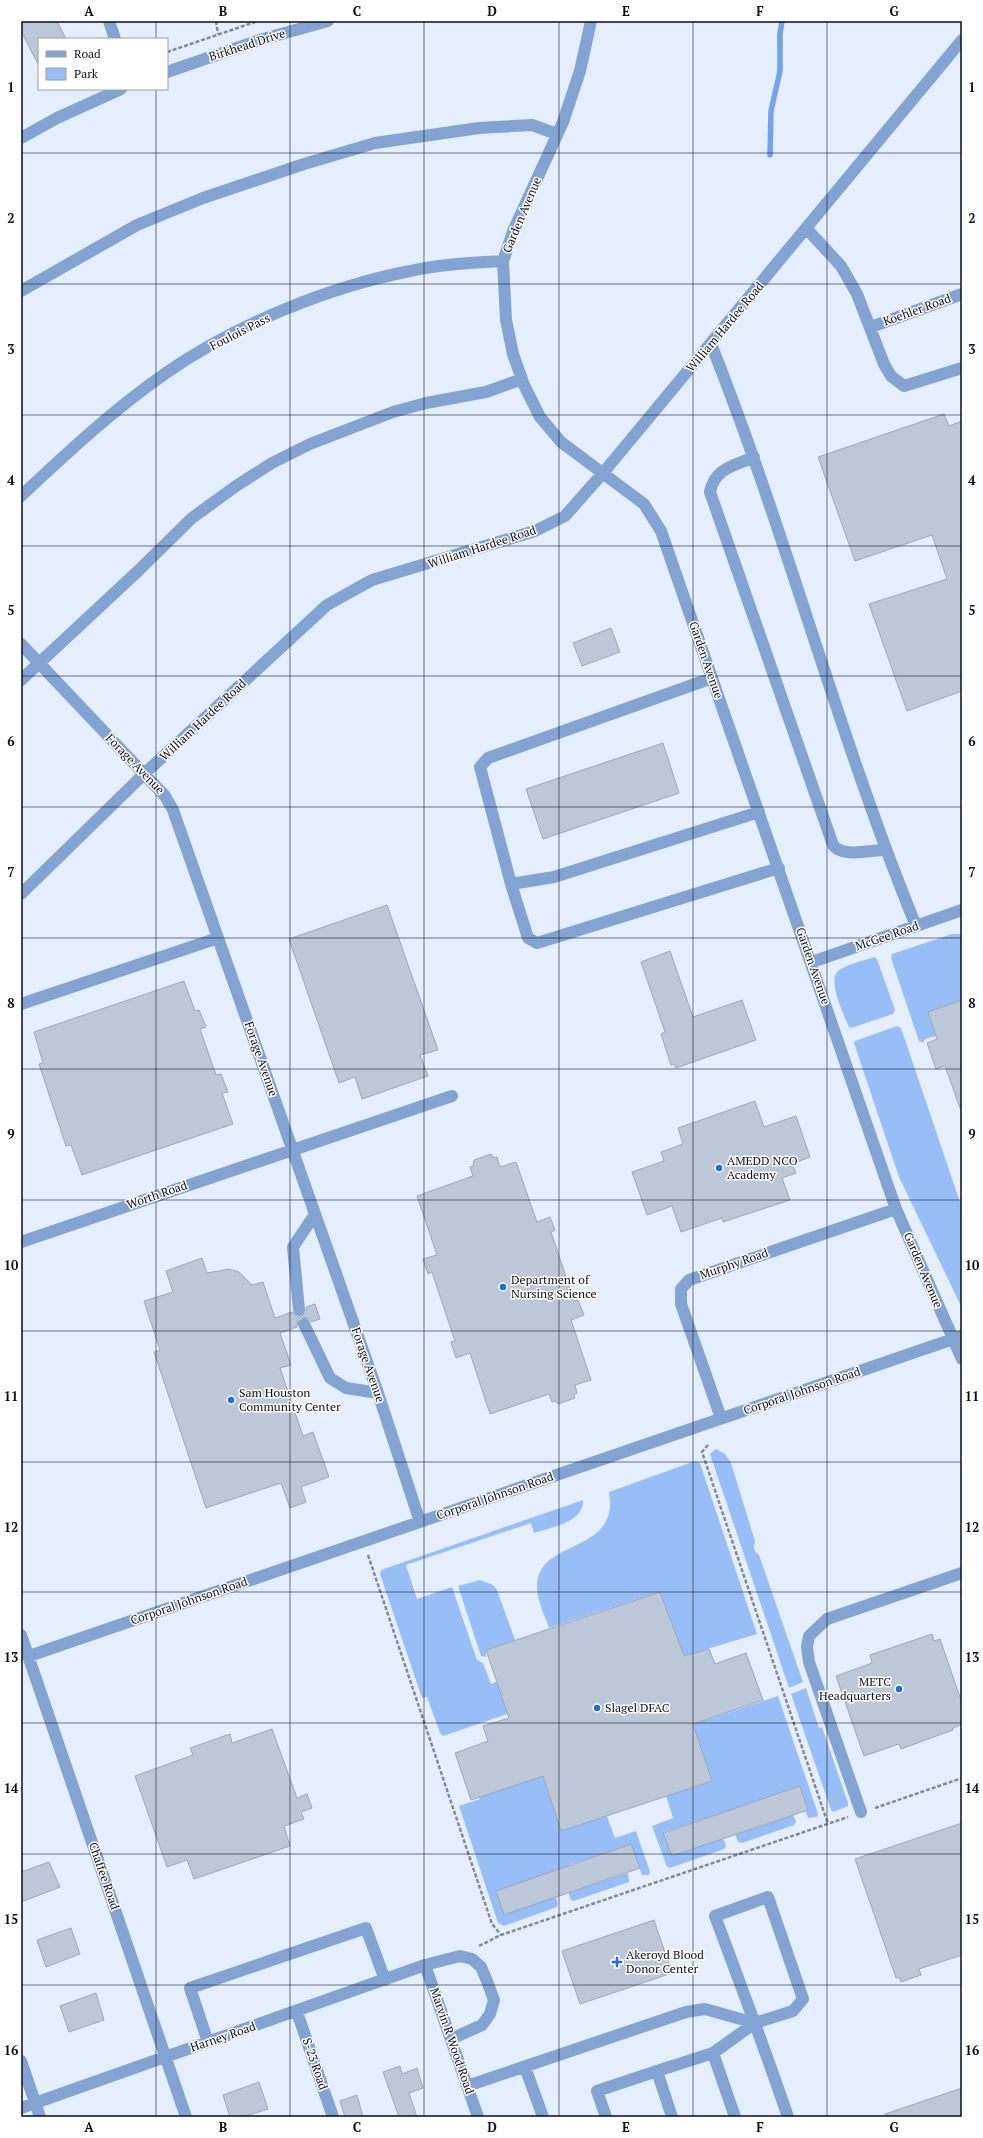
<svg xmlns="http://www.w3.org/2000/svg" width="983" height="2138" font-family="'PT Serif',serif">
<rect width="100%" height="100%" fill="#e5eefc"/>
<!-- green -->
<path fill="#97bef7" d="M952,934H962V1000L928,1012L936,1036L925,1039L923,1043L919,1041L891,958L892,954Z
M874,957L877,959L895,1010L893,1014L851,1028L849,1027C844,1015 827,981 838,971C847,964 863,961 874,957Z
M897,1026L901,1028L962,1208V1302L960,1304L899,1177L854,1043L855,1041Z
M716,1449L725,1454L731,1463L755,1541C753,1548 753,1550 759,1555L803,1682L789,1688L710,1454Z
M695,1461L700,1463L757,1634L684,1656L659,1592L549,1628C546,1618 540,1607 538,1596C527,1535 621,1559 609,1492Z
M583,1500C584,1523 551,1527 534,1533L531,1523L406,1565L417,1599L452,1587L477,1660L483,1663L491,1684L498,1681L507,1714L443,1736L440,1733L427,1697L422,1698L380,1574L381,1570Z
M480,1580L493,1585L497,1590L515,1640L486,1650V1657L481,1656L458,1586Z
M806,1688L819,1728L822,1727L848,1803V1806L833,1812L831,1810L791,1694Z
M778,1696L818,1814L817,1817L808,1818L805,1810L808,1809L800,1787L736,1808L744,1832L793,1815L796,1822L794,1825L742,1843L738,1842L727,1811L664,1832L672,1856L723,1838L726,1846L724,1849L670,1868L667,1867L652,1826L673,1818L666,1796L712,1781L686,1703L698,1699L706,1720Z
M536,1754L561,1831L607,1816L615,1838L636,1831L650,1872L649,1875H642L631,1845L568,1865L576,1890L628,1873L629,1882L574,1901L571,1900L559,1869L556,1897L558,1904L557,1907L504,1926L498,1923L459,1806L480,1799L479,1797Z"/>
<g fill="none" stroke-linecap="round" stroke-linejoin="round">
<!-- stream -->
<path stroke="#74a3e9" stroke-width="5.5" d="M770,155L771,111L780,71V34L782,21"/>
</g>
<!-- building -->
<path fill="#bcc7d7" stroke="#9da7b7" d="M21,21H57L66,39H39V66L21,31Z
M944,414L949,426L962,421V691L907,711L869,604L947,579L932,535L855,561L818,457Z
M611,628L620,652L582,666L573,643Z
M663,743L679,793L543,839L526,789Z
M387,905L438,1050L420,1055L428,1076L362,1099L355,1077L339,1083L289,939Z
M670,951L693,1017L742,1000L756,1040L676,1068L674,1064L671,1065L661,1034L665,1032L641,962Z
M184,981L195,1011L199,1010L206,1027L200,1029L216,1075L221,1074L228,1092L222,1093L233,1124L82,1175L71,1145L66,1146L39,1064L43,1063L34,1032Z
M962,1000V1108H960L945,1066L936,1069L927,1043L937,1039L928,1012Z
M755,1101L764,1127L796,1116L810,1157L792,1164L796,1173L782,1178L790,1200L723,1222L722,1218L681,1232L672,1206L647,1215L632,1172L664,1161L661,1152L683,1144L678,1128Z
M491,1154L494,1158L497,1157L500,1167L516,1162L537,1222L550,1217L555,1230L551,1232L574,1301L578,1300L584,1315L571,1320L591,1380L575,1385L577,1393L574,1395L575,1398L558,1404L556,1401L552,1402L549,1394L490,1414L470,1353L456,1358L451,1342L455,1341L432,1272L428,1274L423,1259L437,1255L417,1196L473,1176L470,1167L473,1166L474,1160Z
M202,1258L207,1273L229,1269L239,1272L252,1285L263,1282L275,1318L292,1312L296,1317H300L306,1313V1307L315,1304L320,1319L311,1322L308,1318L301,1317L298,1320L297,1327L280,1333L291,1365L280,1368L303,1436L313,1432L329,1477L301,1487L306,1502L290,1508L281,1483L206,1508L154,1352L160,1350L144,1301L173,1292L166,1271Z
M660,1592L684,1656L709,1649L715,1664L746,1653L763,1700L693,1724L712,1781L561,1831L543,1776L471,1800L455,1753L488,1741L483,1726L509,1718L486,1650Z
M932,1634L934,1641L940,1639L962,1703V1724L953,1728V1730L901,1749L899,1744L864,1756L836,1676L872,1663L870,1655Z
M272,1729L297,1798L307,1794L312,1808L301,1812L304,1819L284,1826L290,1846L194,1879L187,1860L167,1867L135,1776L193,1755L190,1748L230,1734L232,1743Z
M800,1786L808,1810L672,1856L663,1833Z
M962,1823V1955L919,1969L921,1975L901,1982L899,1977L896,1978L855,1859Z
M631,1844L640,1868L504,1915L496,1891Z
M49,1862L60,1887L21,1902V1872Z
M654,1920L672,1973L580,2004L562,1951Z
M71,1928L80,1954L46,1967L37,1940Z
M96,1993L104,2020L69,2032L60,2006Z
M400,2066L402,2074L417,2068L423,2088L409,2093L417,2117H399L383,2072Z
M259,2082L268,2109L243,2117H230L223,2095Z
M962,2088V2117H886L885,2114Z
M357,2095L363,2117H345L340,2101Z"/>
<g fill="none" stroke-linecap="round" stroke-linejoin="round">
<!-- path -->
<path stroke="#838a94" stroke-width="2.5" stroke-dasharray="4 2" stroke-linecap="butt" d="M216,21L218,34
M167,52L258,21
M708,1445L702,1452L828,1824
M368,1555L492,1924L501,1935
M875,1808L962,1778
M479,1946L501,1935L848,1817"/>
<!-- minor -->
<path stroke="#83a3d2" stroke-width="12" d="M109,21L115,39
M591,21L580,71L563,122L514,229L503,261L506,320L513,354L524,385L540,417L561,442L644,504L661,531L896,1209L962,1359
M167,72L263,39L328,21
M21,138L57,118L121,89
M806,228L841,266L857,294L884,364L891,376L904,386L962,368
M21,291L137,225L203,198L304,164L375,143L479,128L532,125L557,134
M871,327L962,294
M711,344C787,535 838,735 916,926
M754,457C734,466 715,468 710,492L833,845C842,858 871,850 885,850
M21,496C67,453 114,409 166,373C235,325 328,287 410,271C441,264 472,263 503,261
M21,644L165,796L173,810L378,1393L420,1522
M712,678L488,758L480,767L511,884L554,877L759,812
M21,680L138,571L192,518L236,486L272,463L310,444L393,412L426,403L486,392L522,379
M511,884L528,938L537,943L779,868
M21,894L144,774L327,605L372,580L535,531L565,516L603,473L962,40
M812,962L962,910
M21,1004L218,938
M21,1242L452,1096
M299,1310L293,1247L315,1214
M304,1324L330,1378L346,1388L378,1393
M721,1418L681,1304V1289L689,1280L896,1209
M21,1635L186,2117
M29,1656L962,1336
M861,1812L809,1662L807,1647L809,1636L827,1619L962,1573
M425,1965L478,2117
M297,2012L333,2117
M755,2023L793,2011L803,1999L768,1897L715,1916C740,1983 765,2049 788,2117
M208,2042L190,1988L366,1928L385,1980
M21,2061L40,2117
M525,2067L543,2117
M467,2086L686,2012L705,2009L755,2023L713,2053L735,2117
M21,2108L425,1965L460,1956L472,1959L481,1967L487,1981L494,2000L490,2014L482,2025L451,2039
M606,2117L597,2091L657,2071
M672,2117L657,2071L713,2053"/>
</g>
<!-- grid -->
<path fill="none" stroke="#0a0d13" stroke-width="1" stroke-opacity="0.55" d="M156,21V39M290,21V2117M424,21V2117M559,21V2117M693,21V2117M827,21V2117M156,89V2117M21,153H962M21,284H962M21,415H962M21,546H962M21,676H962M21,807H962M21,938H962M21,1069H962M21,1200H962M21,1331H962M21,1462H962M21,1592H962M21,1723H962M21,1854H962M21,1985H962"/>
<!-- markers -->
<g fill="#1f6ed9" stroke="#fff" stroke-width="1.5">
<circle cx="719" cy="1168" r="4"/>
<circle cx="503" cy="1287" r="4"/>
<circle cx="231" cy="1400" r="4"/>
<circle cx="899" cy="1689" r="4"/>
<circle cx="597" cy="1708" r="4"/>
<path d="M615 1956h4v4h4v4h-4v4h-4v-4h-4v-4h4z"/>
</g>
<g text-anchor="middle" stroke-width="3" stroke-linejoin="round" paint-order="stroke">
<!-- street labels -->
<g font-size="12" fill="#0a0d13" stroke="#fff">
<text transform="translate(247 45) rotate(-18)" y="4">Birkhead Drive</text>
<text transform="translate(522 215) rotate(-67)" y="4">Garden Avenue</text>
<text transform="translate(917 310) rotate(-20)" y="4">Koehler Road</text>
<text transform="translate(725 327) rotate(-50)" y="4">William Hardee Road</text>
<text transform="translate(240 332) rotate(-27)" y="4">Foulois Pass</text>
<text transform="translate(482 547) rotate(-18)" y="4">William Hardee Road</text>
<text transform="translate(706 660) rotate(71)" y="4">Garden Avenue</text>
<text transform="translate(203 720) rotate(-43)" y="4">William Hardee Road</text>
<text transform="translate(135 764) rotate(46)" y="4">Forage Avenue</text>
<text transform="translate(887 936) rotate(-19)" y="4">McGee Road</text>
<text transform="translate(813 966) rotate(71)" y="4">Garden Avenue</text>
<text transform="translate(261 1059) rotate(71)" y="4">Forage Avenue</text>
<text transform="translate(157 1195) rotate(-19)" y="4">Worth Road</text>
<text transform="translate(734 1264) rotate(-19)" y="4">Murphy Road</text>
<text transform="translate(923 1270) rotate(67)" y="4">Garden Avenue</text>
<text transform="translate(368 1365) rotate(71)" y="4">Forage Avenue</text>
<text transform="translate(802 1391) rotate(-19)" y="4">Corporal Johnson Road</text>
<text transform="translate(495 1496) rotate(-19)" y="4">Corporal Johnson Road</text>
<text transform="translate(189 1601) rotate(-19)" y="4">Corporal Johnson Road</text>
<text transform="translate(104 1876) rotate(71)" y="4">Chaffee Road</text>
<text transform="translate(223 2037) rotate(-19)" y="4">Harney Road</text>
<text transform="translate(452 2041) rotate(71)" y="4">Marvin R Wood Road</text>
<text transform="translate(315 2064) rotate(71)" y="4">S-23 Road</text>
</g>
<!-- poi labels -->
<g font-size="12" fill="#0a0d13" stroke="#fff" text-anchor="start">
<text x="727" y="1165">AMEDD NCO<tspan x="727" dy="14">Academy</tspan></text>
<text x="511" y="1284">Department of<tspan x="511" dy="14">Nursing Science</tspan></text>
<text x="239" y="1397">Sam Houston<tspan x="239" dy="14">Community Center</tspan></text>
<text x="891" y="1686" text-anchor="end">METC<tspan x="891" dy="14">Headquarters</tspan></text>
<text x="605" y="1712">Slagel DFAC</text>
<text x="626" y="1959">Akeroyd Blood<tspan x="626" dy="14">Donor Center</tspan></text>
</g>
</g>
<!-- border -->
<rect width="983" height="2138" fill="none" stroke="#ffffff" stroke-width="44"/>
<!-- legend -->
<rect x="38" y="38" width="130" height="52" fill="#ffffff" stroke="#9d9ea1"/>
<rect x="46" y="51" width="20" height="6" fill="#83a3d2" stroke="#9d9ea1"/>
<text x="74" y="58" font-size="12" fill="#0a0d13">Road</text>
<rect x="46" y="68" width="20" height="12" fill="#97bef7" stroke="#9d9ea1"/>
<text x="74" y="78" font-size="12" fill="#0a0d13">Park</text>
<rect x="22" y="22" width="939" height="2094" fill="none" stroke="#0a0d13" stroke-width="1.5"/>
<g font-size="13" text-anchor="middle" font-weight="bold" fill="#0a0d13">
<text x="89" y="16">A</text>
<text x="223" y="16">B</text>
<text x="357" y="16">C</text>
<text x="492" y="16">D</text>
<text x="626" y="16">E</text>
<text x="760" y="16">F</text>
<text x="894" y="16">G</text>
<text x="11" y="92">1</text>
<text x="972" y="92">1</text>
<text x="11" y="223">2</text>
<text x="972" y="223">2</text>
<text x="11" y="354">3</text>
<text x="972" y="354">3</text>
<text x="11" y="485">4</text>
<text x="972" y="485">4</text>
<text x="11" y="615">5</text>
<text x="972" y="615">5</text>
<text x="11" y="746">6</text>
<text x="972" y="746">6</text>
<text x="11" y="877">7</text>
<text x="972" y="877">7</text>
<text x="11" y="1008">8</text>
<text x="972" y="1008">8</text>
<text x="11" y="1139">9</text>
<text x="972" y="1139">9</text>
<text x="11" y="1270">10</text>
<text x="972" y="1270">10</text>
<text x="11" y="1401">11</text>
<text x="972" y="1401">11</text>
<text x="11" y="1532">12</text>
<text x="972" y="1532">12</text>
<text x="11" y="1662">13</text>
<text x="972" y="1662">13</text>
<text x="11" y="1793">14</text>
<text x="972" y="1793">14</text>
<text x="11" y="1924">15</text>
<text x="972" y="1924">15</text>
<text x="11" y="2055">16</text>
<text x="972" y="2055">16</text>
<text x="89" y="2132">A</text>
<text x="223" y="2132">B</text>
<text x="357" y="2132">C</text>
<text x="492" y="2132">D</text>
<text x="626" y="2132">E</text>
<text x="760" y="2132">F</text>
<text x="894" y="2132">G</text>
</g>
</svg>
